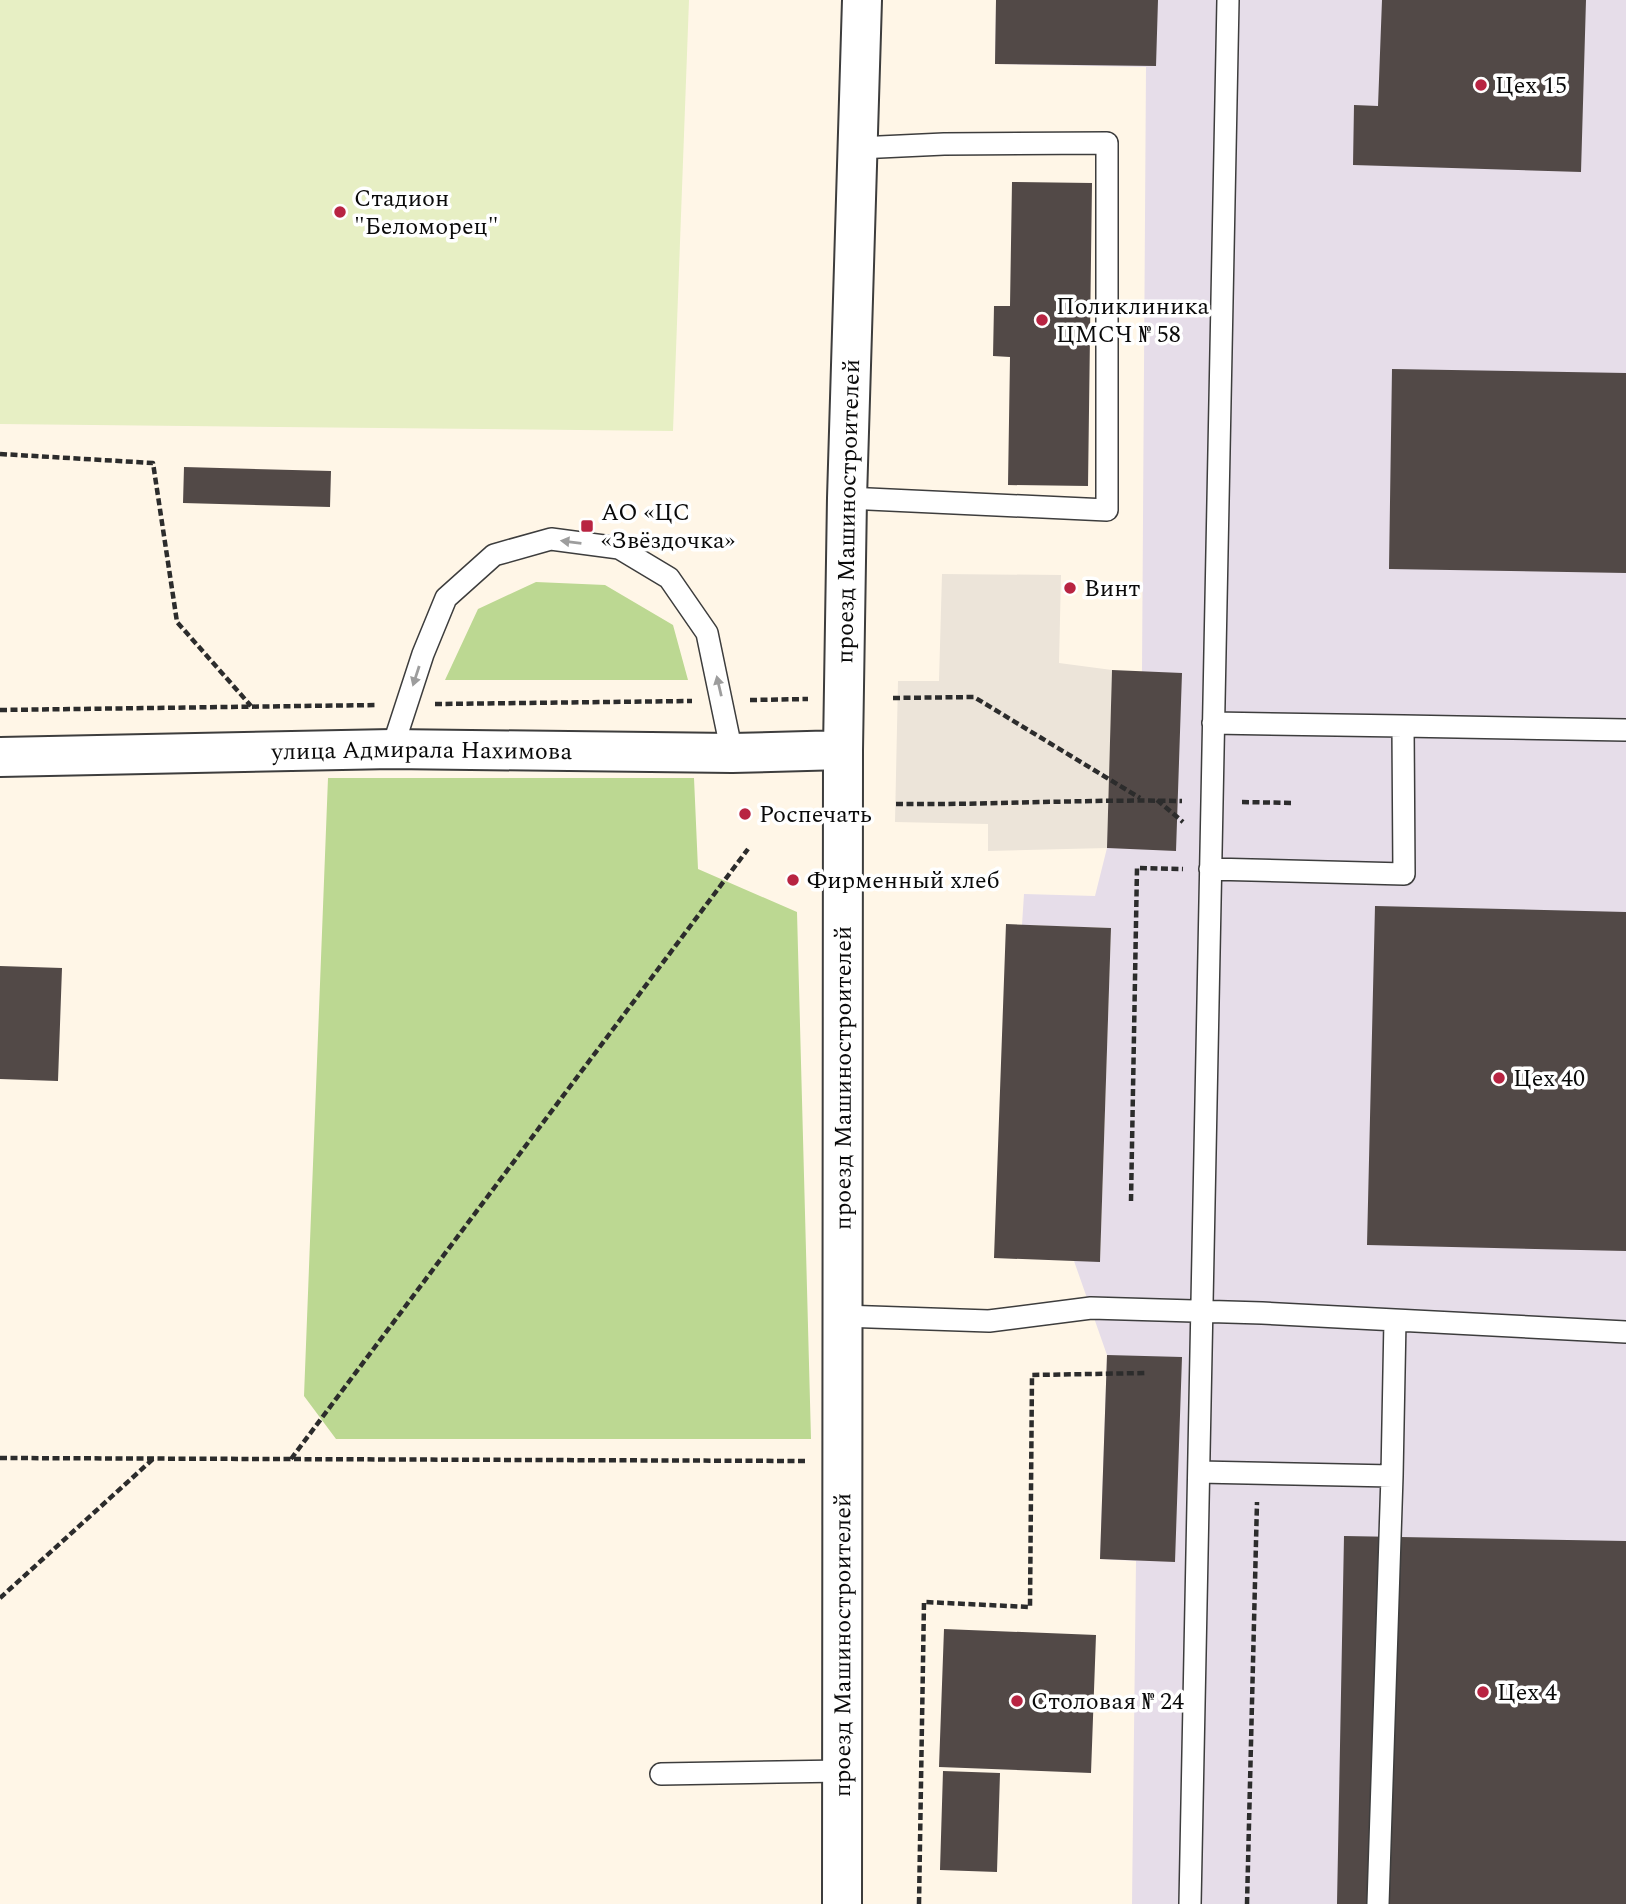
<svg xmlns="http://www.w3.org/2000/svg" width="1626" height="1904" font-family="Spectral,serif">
<rect width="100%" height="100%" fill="#fff6e7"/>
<!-- industrial -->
<path fill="#e6dde9" d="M996,0H1626V1904H1132L1136,1561L1100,1559L1107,1355L1074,1261H1100L1111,928L1022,925L1024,894L1095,896L1107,848L1110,778L1142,671L1146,67L995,64Z"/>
<!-- forest -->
<path fill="#bcd892" d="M536,582L605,585L673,625L688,680H445L478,609Z
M328,778H694L698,869L797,912L811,1439H336L304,1396Z"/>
<!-- pitch -->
<path fill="#e7efc4" d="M0,0H689L673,431L0,424Z"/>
<!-- plaza -->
<path fill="#ece4d9" d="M942,574L1061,575L1059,663L1112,670L1107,848L988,851V824L895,822L898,681H939Z"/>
<!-- building -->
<path fill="#524947" d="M996,0H1158L1156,66L995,64Z
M1382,0H1586L1581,172L1353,165L1354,105L1378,106Z
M1012,182L1092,183L1088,486L1008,485L1010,357L993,356L994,306H1010Z
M1392,369L1626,373V573L1389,569Z
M184,467L331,471L330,507L183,503Z
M1112,670L1182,673L1176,851L1107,848Z
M1375,906L1626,912V1251L1367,1245Z
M1006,924L1111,928L1100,1262L994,1258Z
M0,966L62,968L58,1081L0,1079Z
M1107,1355L1182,1357L1175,1562L1100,1559Z
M1344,1536L1626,1541V1904H1337Z
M944,1629L1096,1635L1091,1773L939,1767Z
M943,1771L1000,1773L997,1872L940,1870Z"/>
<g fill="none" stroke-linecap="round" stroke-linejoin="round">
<!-- service casing -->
<g stroke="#3d3d3d" stroke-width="24">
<path id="service" d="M847,498L1107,510V143L944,144L858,148
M1403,726L1626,730
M392,749L423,654L446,598L494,555L551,539L619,548L669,578L707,633L732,753
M1210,869L1404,874L1403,726L1213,723
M842,1316L989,1321L1091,1308L1262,1313L1626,1332
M1199,1472L1392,1476L1395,1320
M661,1774L843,1771
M1190,1904L1228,0
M1378,1904L1392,1476"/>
</g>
<!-- minor casing -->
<g stroke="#3d3d3d" stroke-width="42">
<g id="minor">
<path id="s1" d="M842,1904L843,750"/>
</g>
</g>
<!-- tertiary casing -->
<g stroke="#3d3d3d" stroke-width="42">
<g id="tertiary">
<path id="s2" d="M0,757L392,749L732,753L843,750L847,498L862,0"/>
</g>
</g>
<!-- path -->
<path stroke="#2c2c2c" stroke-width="4.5" stroke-dasharray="7 3.5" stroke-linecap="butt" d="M0,454L153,463L177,622L251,706
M893,698L974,697L1140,798
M750,700L808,699
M435,704L692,701
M0,710L377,705
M1157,800L1183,822
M1242,802L1294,803
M896,804C991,805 1087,799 1182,801
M1131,1201L1137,868L1183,869
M0,1458L805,1461
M291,1459L748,849
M0,1598L153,1459
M919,1904L924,1602L1030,1607L1032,1375L1146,1373
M1247,1904L1257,1502"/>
<!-- service -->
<use href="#service" stroke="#fff" stroke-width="21"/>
<!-- minor -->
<use href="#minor" stroke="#fff" stroke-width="38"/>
<!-- tertiary -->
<use href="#tertiary" stroke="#fff" stroke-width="38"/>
</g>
<!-- one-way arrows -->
<defs><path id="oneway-solid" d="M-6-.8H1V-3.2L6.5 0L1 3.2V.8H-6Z" transform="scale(1.75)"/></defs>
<g fill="#9d9d9d">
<use href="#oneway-solid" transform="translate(571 542) rotate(-173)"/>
<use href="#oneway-solid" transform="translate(416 676) rotate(108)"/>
<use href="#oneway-solid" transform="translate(719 686) rotate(-103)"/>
</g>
<!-- markers -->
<g fill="#b82442" stroke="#fff" stroke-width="2.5">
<circle cx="1481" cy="85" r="7"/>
<circle cx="340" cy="212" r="7"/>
<circle cx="1042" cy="320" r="7"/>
<rect x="580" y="519" width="14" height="14" rx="3.5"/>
<circle cx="1070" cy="588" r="7"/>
<circle cx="745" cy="814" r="7"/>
<circle cx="793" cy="880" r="7"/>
<circle cx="1499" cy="1078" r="7"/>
<circle cx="1483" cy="1692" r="7"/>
<circle cx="1017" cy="1701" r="7"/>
</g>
<g text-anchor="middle" stroke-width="7" stroke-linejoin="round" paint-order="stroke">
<!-- poi labels -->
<g font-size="24" fill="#0a0a0a" stroke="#fff" text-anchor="start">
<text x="1495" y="93">Цех 15</text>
<text x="354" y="206">Стадион<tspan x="354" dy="28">"Беломорец"</tspan></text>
<text x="1056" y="314">Поликлиника<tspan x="1056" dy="28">ЦМСЧ № 58</tspan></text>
<text x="601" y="520">АО «ЦС<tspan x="601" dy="28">«Звёздочка»</tspan></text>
<text x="1084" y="596">Винт</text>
<text x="759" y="822">Роспечать</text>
<text x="807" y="888">Фирменный хлеб</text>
<text x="1513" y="1086">Цех 40</text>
<text x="1497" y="1700">Цех 4</text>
<text x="1031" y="1709">Столовая № 24</text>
</g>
<!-- street labels -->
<g font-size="24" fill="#0a0a0a" stroke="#fff">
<text dy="8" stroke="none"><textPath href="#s2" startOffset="1082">проезд Машиностроителей</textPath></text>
<text dy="8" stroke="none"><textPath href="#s2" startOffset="422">улица Адмирала Нахимова</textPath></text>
<text dy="8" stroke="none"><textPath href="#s1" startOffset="826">проезд Машиностроителей</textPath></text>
<text dy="8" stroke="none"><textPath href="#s1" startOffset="259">проезд Машиностроителей</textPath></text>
</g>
</g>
</svg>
